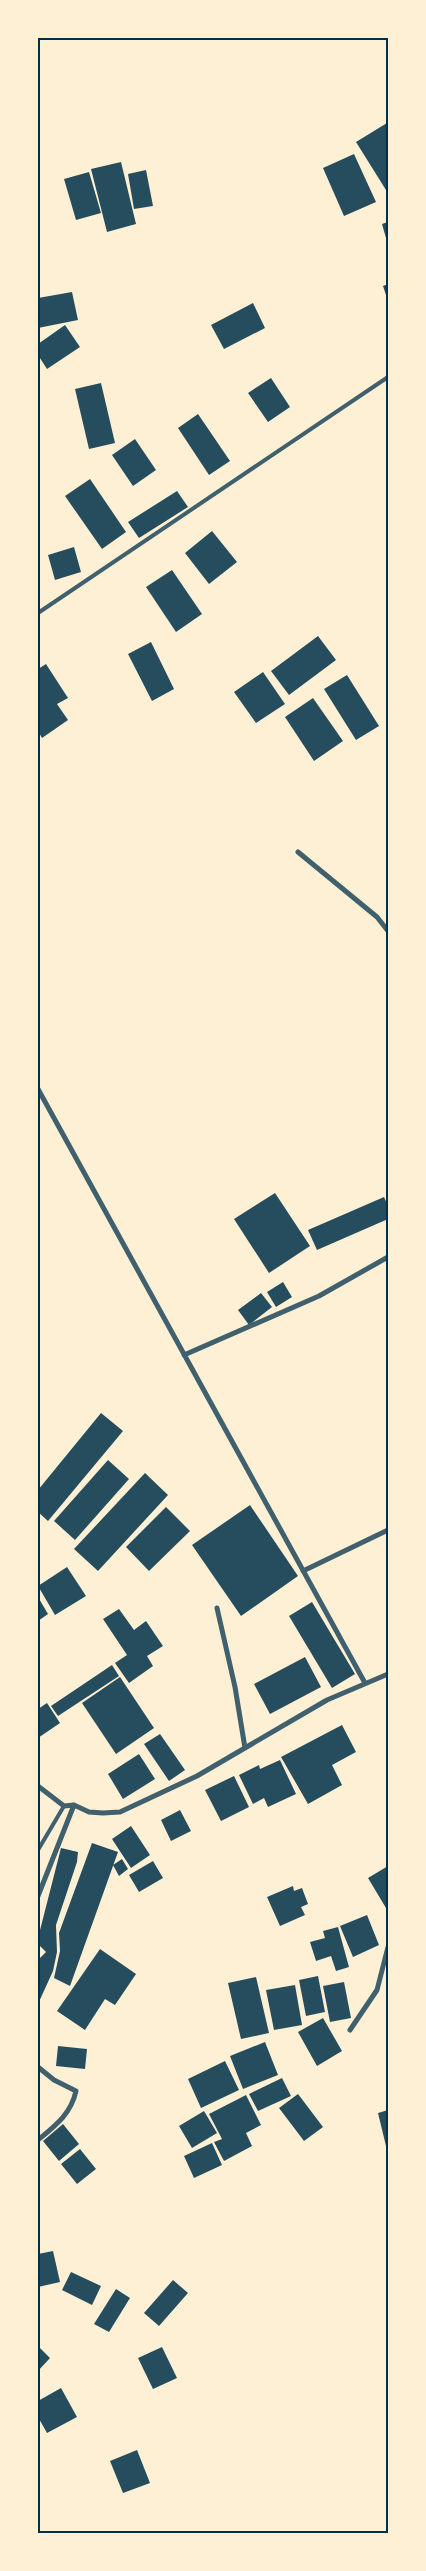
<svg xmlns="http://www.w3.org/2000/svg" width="426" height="2571" font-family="'Nunito Sans',sans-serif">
<rect width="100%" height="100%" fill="#fdf0d5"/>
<!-- building -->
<path fill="#264d5e" d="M387,123L388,188L386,190L356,142Z
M354,154L376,202L344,216L323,168Z
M121,162L136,224L107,232L91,169Z
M146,170L153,206L134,209L128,174Z
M89,172L101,213L76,220L64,179Z
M388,222V245L382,224Z
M388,284V301L383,286Z
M72,292L78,320L38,328V298Z
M253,303L265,328L224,349L211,325Z
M65,325L80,347L47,369L38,355V344Z
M271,378L290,407L268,422L248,393Z
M101,383L115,443L89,449L75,389Z
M198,414L230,461L209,475L178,428Z
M135,439L156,470L133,486L112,455Z
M90,479L126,532L102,549L65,496Z
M177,491L188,507L139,538L128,522Z
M212,531L237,562L209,584L185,553Z
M74,547L81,572L55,580L48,555Z
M172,570L202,614L176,632L146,587Z
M318,636L336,660L289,695L271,671Z
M151,642L174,689L152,701L128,654Z
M46,664L68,698L57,704L68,720L42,738L38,731V669Z
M263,672L285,704L256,723L234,692Z
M347,675L379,726L356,740L324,689Z
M313,698L343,741L314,761L285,717Z
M275,1193L310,1246L269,1273L234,1219Z
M384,1197L388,1206V1219L317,1250L308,1230Z
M283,1282L292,1297L276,1307L267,1292Z
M261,1293L272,1307L249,1325L238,1310Z
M101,1413L123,1431L48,1521L38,1512V1490Z
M108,1460L129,1479L75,1540L54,1521Z
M145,1473L168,1495L98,1571L74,1549Z
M250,1505L298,1576L241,1616L192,1545Z
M166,1507L190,1531L149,1571L126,1547Z
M67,1567L86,1596L55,1615L38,1586Z
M38,1597L48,1614L38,1621Z
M312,1602L355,1674L332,1688L289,1616Z
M119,1609L134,1630L146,1621L163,1646L147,1656L153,1666L129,1683L115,1663L127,1655L103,1619Z
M305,1657L321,1687L270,1714L254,1684Z
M112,1665L119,1676L58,1716L51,1706Z
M120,1677L154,1728L116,1754L82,1703Z
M47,1703L60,1723L38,1738V1709Z
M342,1725L356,1752L332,1765L342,1785L308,1804L281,1757Z
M160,1734L185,1770L169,1781L144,1744Z
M139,1754L155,1779L123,1799L108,1774Z
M280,1760L296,1794L268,1807L264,1798L253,1804L239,1775L259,1765L260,1769Z
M234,1776L249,1807L221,1821L205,1790Z
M180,1810L191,1831L171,1841L161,1820Z
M131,1826L150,1855L131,1868L112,1839Z
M92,1843L118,1852L70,1986L54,1978L60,1951L59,1933Z
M61,1848L78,1852L77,1862L56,1925L57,1952L53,1971L38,2004V1960L46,1952L38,1944V1938Z
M122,1859L128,1869L119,1876L113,1865Z
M153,1861L163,1878L139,1892L129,1875Z
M388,1866V1906L386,1908L368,1878Z
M293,1886L294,1891L302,1888L308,1904L301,1907L305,1915L280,1926L267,1897Z
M367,1915L379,1945L353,1957L340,1926Z
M338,1927L349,1967L336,1971L331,1956L316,1961L310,1942L325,1938L323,1931Z
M100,1949L136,1974L115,2005L105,1999L85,2030L57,2011Z
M318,1976L325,2012L306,2016L299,1980Z
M256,1977L269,2033L241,2039L228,1983Z
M344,1982L351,2018L330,2022L323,1986Z
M295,1985L302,2025L274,2030L266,1990Z
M323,2018L342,2051L317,2066L298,2032Z
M265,2042L278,2075L243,2089L230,2056Z
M58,2046L87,2049L85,2069L56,2066Z
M225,2061L239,2090L201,2108L188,2079Z
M282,2078L291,2096L258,2111L249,2094Z
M298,2094L323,2127L304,2141L279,2108Z
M246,2095L261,2125L246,2133L252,2146L224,2161L214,2142L222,2139L209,2114Z
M388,2110V2145L386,2146L378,2113Z
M204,2111L217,2133L192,2148L179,2126Z
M63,2124L79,2144L59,2161L43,2141Z
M212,2143L222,2165L194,2178L184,2156Z
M80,2149L96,2169L77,2184L61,2164Z
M53,2251L60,2282L38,2287V2254Z
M71,2272L101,2286L92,2305L62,2290Z
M173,2280L188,2293L159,2326L144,2313Z
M116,2289L130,2298L109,2332L94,2324Z
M38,2346L50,2358L38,2371Z
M162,2347L177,2378L153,2389L138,2358Z
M61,2388L77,2417L47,2433L38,2417V2401Z
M137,2450L150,2483L123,2493L110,2461Z"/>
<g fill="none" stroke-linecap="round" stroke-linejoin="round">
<!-- service -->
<path stroke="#3f606c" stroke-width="4" d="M38,613L388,377
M38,1850L64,1806"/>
<!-- minor -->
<path stroke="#3f606c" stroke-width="5" d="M298,852L377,917L388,931
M38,1089L365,1683
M184,1355L319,1296L388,1257
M303,1571L388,1530
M217,1608L235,1687L245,1748
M38,1786L64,1806L74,1805L89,1812L103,1813L120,1812L197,1776L327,1700L388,1674
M38,1896L74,1805
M350,2030L377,1990L388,1947
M38,2067L54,2080L76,2091C71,2114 55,2126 38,2140"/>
</g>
<!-- border -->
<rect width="426" height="2571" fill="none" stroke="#fdf0d5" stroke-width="78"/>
<rect x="39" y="39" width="348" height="2493" fill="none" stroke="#003049" stroke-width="2"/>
</svg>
